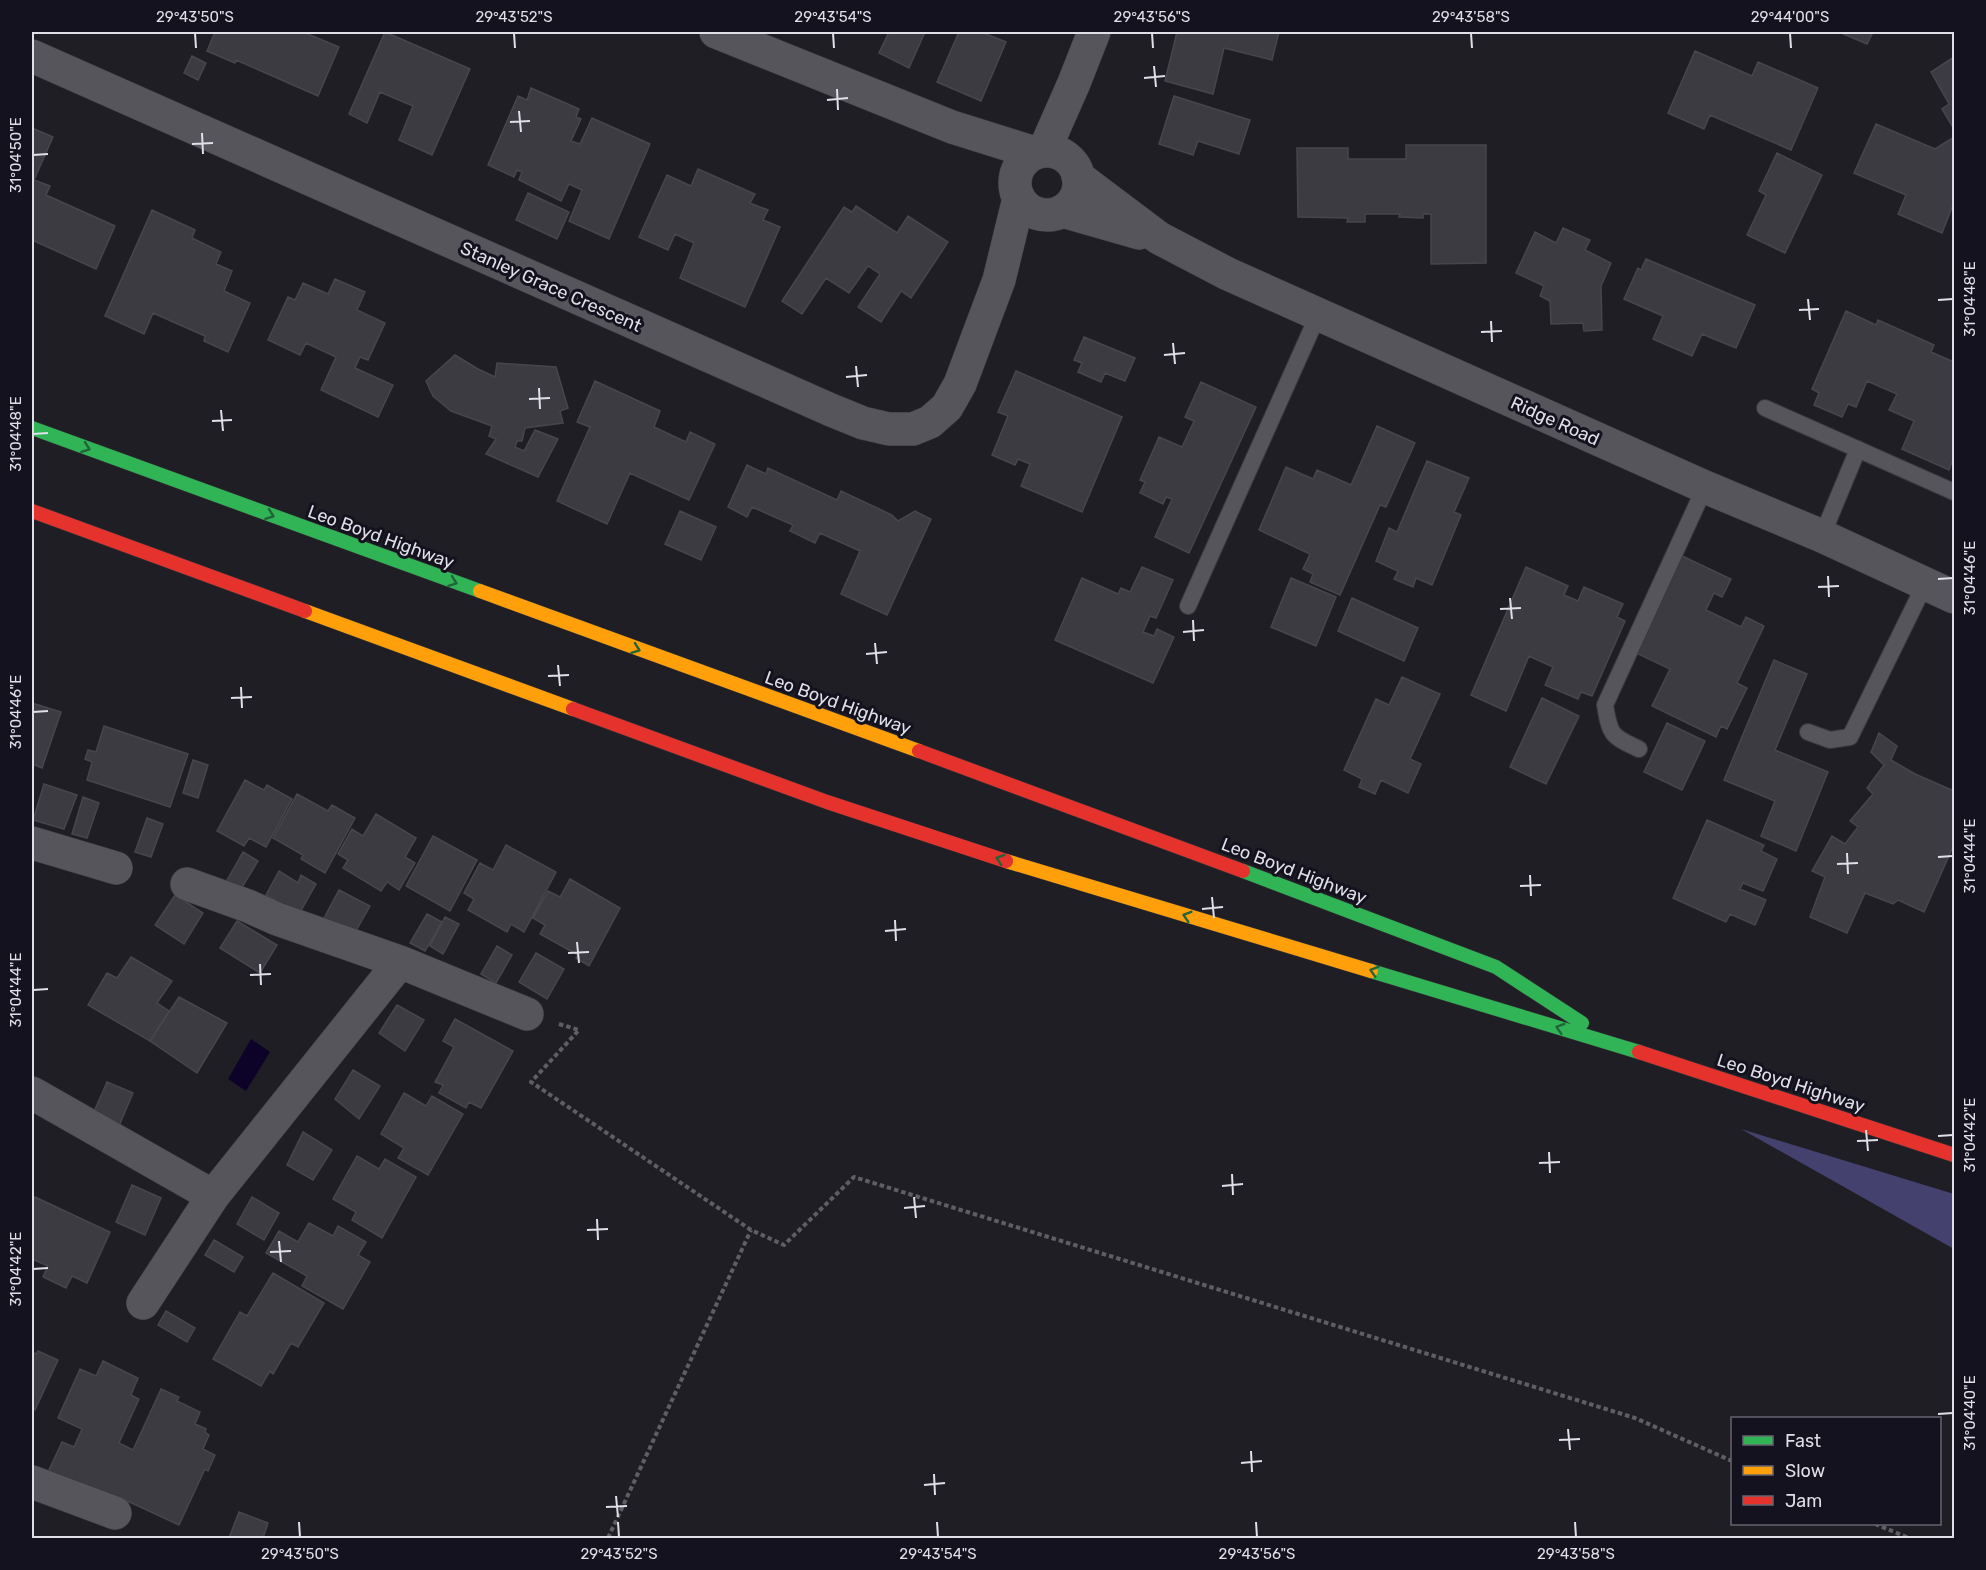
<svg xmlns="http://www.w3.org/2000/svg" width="1986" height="1570" font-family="Rubik,sans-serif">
<rect width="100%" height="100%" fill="#1f1e25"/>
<!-- forest -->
<path fill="#45416e" d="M1741,1129L1954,1194V1249Z"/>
<!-- water -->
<path fill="#0d0329" d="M251,1039L270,1052L246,1091L228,1079Z"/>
<!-- building -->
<path fill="#3b3b41" stroke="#46464c" stroke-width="1.5" d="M215,32H303L339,47L318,96L236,60L235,63L207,51Z
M385,32L470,69L432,155L399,140L413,106L380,92L367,123L349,114Z
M889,32H925L909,68L879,53Z
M959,32H981L1006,42L981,101L937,82Z
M1177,32H1279L1272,60L1224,48L1213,94L1165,81Z
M1839,32H1873L1867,44Z
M1695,51L1752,76L1758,62L1818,88L1791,150L1710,115L1704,129L1668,113Z
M192,56L206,63L198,80L184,73Z
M1954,57V129L1942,109L1949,104L1931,72Z
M531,88L579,109L576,117L581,119L571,141L580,144L592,118L650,144L609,239L569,221L582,190L569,184L561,201L519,180L522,172L517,170L514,177L488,165L518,96L527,100Z
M1174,96L1250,120L1239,154L1198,141L1193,155L1159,144Z
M1876,124L1935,149L1954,137V202L1942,233L1898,214L1906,195L1854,173Z
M32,128L53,137L34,180L50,186L46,195L115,226L96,269L32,240Z
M1406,145H1486V263L1431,264V214H1423V218L1399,217L1400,214H1365V222H1347L1348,218L1298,217L1297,148H1348V159H1406Z
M1777,153L1822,175L1785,253L1747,235L1766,195L1759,191Z
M698,169L755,194L750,203L768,210L763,220L780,227L745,307L680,278L694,243L675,234L668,250L639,237L667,175L691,186Z
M528,193L569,212L557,239L516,220Z
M856,206L897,233L908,216L948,242L911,298L901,291L881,322L858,307L880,274L868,266L849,293L826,278L802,314L782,301L844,207L852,212Z
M152,210L195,230L192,238L221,252L216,264L232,271L224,291L250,303L228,352L204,341L205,336L153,313L144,334L105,316Z
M1563,228L1590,240L1585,250L1611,263L1601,286L1602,330L1584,331L1583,323L1551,324L1550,301L1540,296L1544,286L1516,273L1535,232L1556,243Z
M1646,259L1755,305L1736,348L1702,334L1692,356L1653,339L1663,316L1624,299L1638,268L1641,270Z
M335,279L365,292L357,310L385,323L368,360L360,357L355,368L393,385L378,417L321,390L336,357L306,343L300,355L268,340L288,297L295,300L303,283L328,294Z
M1846,311L1876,325L1878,320L1934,345L1931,352L1954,362V456L1949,470L1902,449L1914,421L1889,410L1897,394L1867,381L1856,407L1848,404L1842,417L1814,405L1819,393L1812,389Z
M1084,337L1135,358L1125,381L1105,373L1101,382L1078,372L1082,363L1074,360Z
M455,355L478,369L495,377L497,363L556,367L568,408L560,411L563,423L525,428L522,441H517L515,447L524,451L535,430L558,439L538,477L486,454L496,439L489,436L492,426L451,411L433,396L426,381Z
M1016,371L1122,417L1082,512L1021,486L1030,464L1018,459L1015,465L992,455L1008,416L998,412Z
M595,381L660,411L654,427L686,442L690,432L715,444L689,500L630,473L607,524L557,501L590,427L577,422Z
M1201,382L1256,407L1189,553L1155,537L1172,499L1166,497L1163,504L1140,493L1145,482L1140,480L1159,437L1182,447L1194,421L1185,417Z
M1377,426L1415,443L1386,507L1380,505L1340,595L1310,582L1313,574L1303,569L1310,554L1259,530L1286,467L1313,479L1317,470L1351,485Z
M1427,461L1469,478L1454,512L1461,515L1432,585L1416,578L1413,587L1394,579L1398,571L1376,561L1389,528L1397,532Z
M747,465L766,474L768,468L837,500L841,491L892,515L898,521L915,511L931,519L887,615L841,594L860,551L820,533L815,543L790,531L793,525L752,507L747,517L728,507Z
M680,511L716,527L701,560L665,544Z
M1678,554L1731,579L1722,597L1714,593L1706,610L1741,627L1746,617L1764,626L1737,683L1747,688L1727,729L1721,726L1716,737L1652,706L1670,669L1632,651Z
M1142,567L1173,580L1156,618L1150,616L1143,632L1154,636L1157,629L1174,637L1153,683L1055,640L1082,578L1118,594L1121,588L1130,592Z
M1526,567L1568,586L1564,595L1578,601L1584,587L1623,604L1617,617L1625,621L1592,696L1581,692L1578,699L1545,685L1553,667L1529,656L1506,711L1471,695Z
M1291,578L1336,597L1316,646L1271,627Z
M1352,598L1418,628L1404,661L1338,631Z
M1774,660L1807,674L1775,750L1828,772L1796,851L1761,836L1775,801L1724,780Z
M1402,677L1440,694L1410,759L1421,764L1408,793L1381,780L1375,794L1359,787L1362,779L1344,770L1376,699L1389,705Z
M1542,698L1579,716L1546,784L1510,767Z
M32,703L61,712L42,768L32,764Z
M1667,723L1705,741L1682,790L1644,772Z
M104,726L188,754L170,807L87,780L92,762L85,759L88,750L96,752Z
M1879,733L1897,746L1891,760L1915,774L1954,791V850L1952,849L1924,912L1898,900L1893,904L1865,893L1847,933L1810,917L1825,877L1812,871L1832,836L1845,844L1858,827L1850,821L1873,794L1867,788L1884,765L1871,752Z
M193,760L208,765L198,798L183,793Z
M245,780L264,790L267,785L292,799L266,847L249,838L244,846L217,831Z
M44,784L77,795L64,829L33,820Z
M297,794L328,811L332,805L355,818L325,873L301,859L303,855L273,838Z
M83,797L99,803L87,838L72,834Z
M376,814L416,838L405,857L415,863L399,890L387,882L381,891L343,868L348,860L338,854L352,829L363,836Z
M147,818L163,824L151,857L135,852Z
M1707,820L1764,845L1761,851L1777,859L1763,891L1743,883L1740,889L1766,900L1755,925L1730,914L1726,922L1673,898Z
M433,836L477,860L450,911L406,886Z
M506,845L556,872L524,932L511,924L507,932L468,910L474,899L464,893L480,863L493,870Z
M243,852L258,861L241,889L226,882Z
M279,871L298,883L301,875L316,884L299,914L266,895Z
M570,879L620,908L589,966L576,958L578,955L540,934L545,925L533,918L548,891L560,897Z
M339,890L370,906L353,936L323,920Z
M175,895L203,913L184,944L155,925Z
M427,914L442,922L425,951L410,943Z
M445,917L459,924L443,954L430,946Z
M237,921L277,945L260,973L220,948Z
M497,946L512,955L496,983L481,974Z
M536,953L564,969L547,999L519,982Z
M131,957L172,981L157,1003L169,1011L150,1041L88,1005L107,973L117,978Z
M179,997L227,1023L197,1073L150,1041Z
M397,1005L424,1020L405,1051L379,1033Z
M455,1019L513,1051L481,1108L469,1102L466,1108L439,1093L443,1085L435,1082L454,1047L443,1041Z
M353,1070L380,1086L359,1119L335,1099Z
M107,1082L133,1093L119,1126L93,1114Z
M404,1093L426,1106L432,1096L463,1114L428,1175L398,1158L404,1148L381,1134Z
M303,1132L332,1150L313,1180L287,1165Z
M357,1156L379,1169L385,1159L416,1177L382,1238L352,1220L356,1212L333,1199Z
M132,1185L161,1198L145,1235L116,1222Z
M35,1197L110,1232L87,1283L72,1276L66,1288L43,1277L48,1266L32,1259V1204Z
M252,1197L279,1213L264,1240L237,1224Z
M309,1223L333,1236L338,1226L366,1242L358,1255L370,1262L343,1309L302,1286L307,1276L266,1253L279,1231L298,1242Z
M214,1240L243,1257L234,1272L205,1255Z
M273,1273L324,1303L298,1347L291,1343L273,1374L270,1371L261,1386L213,1359L240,1312L247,1316Z
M166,1311L195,1328L187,1342L158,1325Z
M38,1351L58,1360L35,1410L32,1408V1352L36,1354Z
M103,1361L138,1378L131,1395L139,1399L119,1443L133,1450L161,1389L179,1397L177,1401L200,1412L195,1424L206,1429L205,1432L209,1435L203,1449L215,1455L208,1471L205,1469L179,1525L123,1499L48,1472L62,1442L74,1447L82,1429L58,1418L80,1369L96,1376Z
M239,1512L268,1523L263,1538H229Z"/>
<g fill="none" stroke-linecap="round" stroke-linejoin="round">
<!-- lane casing -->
<g stroke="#38383d" stroke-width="18">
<path id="lane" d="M1765,408L1954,492
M1822,536L1858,449
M1188,606L1318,315
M1808,732L1830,740L1850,737L1925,584
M1639,749C1611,736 1610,735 1605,705L1705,487"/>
</g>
<!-- street casing -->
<g stroke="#38383d" stroke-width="34">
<path id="street" d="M716,32L952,127L1035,153
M32,56L831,410L863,423L889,429H913L930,422L947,407L960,384L999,280L1019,198
M1044,151L1074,83L1094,32
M1015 183a32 32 0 1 1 64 0a32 32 0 1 1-64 0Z
M1078,177L1159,238L1228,274L1705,487L1822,536L1954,597
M1062,211L1139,233
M32,843L116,868
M187,884L248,906L277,919L400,962L527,1014
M32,1093L213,1196
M143,1303L213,1196L400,962
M32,1482L115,1513"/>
</g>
<!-- fast casing -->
<g stroke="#38383d" stroke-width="15">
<path id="fast" d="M32,428L480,591
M1243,871L1496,967L1582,1023
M1371,971L1639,1052"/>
</g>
<!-- slow casing -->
<g stroke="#38383d" stroke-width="15">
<path id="slow" d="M480,591L919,751
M305,611L573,709
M1006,861L1371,971"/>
</g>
<!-- jam casing -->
<g stroke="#38383d" stroke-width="15">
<path id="jam" d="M32,511L305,611
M573,709L827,802L1006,861
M919,751L1243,871
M1639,1052L1954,1155"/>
</g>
<!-- path -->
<path stroke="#5f5f63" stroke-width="4" stroke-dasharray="4.5 3" stroke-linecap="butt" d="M559,1024L579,1030L531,1082L751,1230L784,1245L854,1177L1635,1418L1732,1461
M1875,1524L1909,1538
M608,1538L751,1230"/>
<!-- lane -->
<use href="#lane" stroke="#55555b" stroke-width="16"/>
<!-- street -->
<use href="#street" stroke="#55555b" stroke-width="33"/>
<!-- fast -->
<use href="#fast" stroke="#30b455" stroke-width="14"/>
<!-- slow -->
<use href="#slow" stroke="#ff9f0a" stroke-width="14"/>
<!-- jam -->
<use href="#jam" stroke="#e5322d" stroke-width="14"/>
</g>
<!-- one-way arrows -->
<defs><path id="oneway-chevron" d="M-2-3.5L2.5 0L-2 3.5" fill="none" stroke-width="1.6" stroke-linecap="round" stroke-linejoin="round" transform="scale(1.5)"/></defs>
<g stroke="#22633a">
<use href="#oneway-chevron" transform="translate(86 448) rotate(20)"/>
<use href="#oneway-chevron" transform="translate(270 515) rotate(20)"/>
<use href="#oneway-chevron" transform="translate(453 582) rotate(20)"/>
<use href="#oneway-chevron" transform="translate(636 649) rotate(20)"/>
<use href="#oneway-chevron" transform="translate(1000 859) rotate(-162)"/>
<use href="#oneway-chevron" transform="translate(1187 916) rotate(-163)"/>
<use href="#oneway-chevron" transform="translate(1374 971) rotate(-163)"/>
<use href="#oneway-chevron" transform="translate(1560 1028) rotate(-163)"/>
</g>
<!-- ticks -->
<path fill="none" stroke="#dfdfe8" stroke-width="2" d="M195,33L196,48M514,33L515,48M833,33L834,48M1152,33L1153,48M1471,33L1472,48M1790,33L1791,48M1154,66L1156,87M1144,78L1165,76M837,89L838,110M827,100L848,98M519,111L521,132M510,122L530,121M202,133L203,154M192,144L213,143M33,155L48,154M1808,299L1810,320M1938,300L1953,299M1799,310L1819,309M1491,321L1492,342M1481,332L1502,331M1173,343L1175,364M1164,355L1185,353M856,366L858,387M846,377L867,375M539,388L540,409M529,399L550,398M221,410L223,431M212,421L232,420M33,434L48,433M1828,576L1829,597M1938,579L1953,578M1818,587L1839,586M1510,598L1512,619M1500,609L1521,608M1193,620L1194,641M1183,632L1204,630M875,643L877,664M866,654L887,652M558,665L560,686M548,676L569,675M241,687L242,708M231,698L252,697M33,712L48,711M1847,853L1848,874M1938,857L1953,856M1837,864L1858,863M1530,875L1531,896M1520,886L1541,885M1212,897L1214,918M1202,909L1223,907M895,920L896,941M885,931L906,929M577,942L579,963M568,953L589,952M260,964L261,985M250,975L271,974M33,990L48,989M1866,1130L1868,1151M1938,1136L1953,1135M1857,1141L1878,1140M1549,1152L1550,1173M1539,1163L1560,1162M1232,1174L1233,1195M1222,1186L1243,1184M914,1197L916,1218M904,1208L925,1206M597,1219L598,1240M587,1230L608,1229M279,1241L281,1262M270,1252L291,1251M33,1269L48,1268M1938,1414L1953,1413M1568,1429L1570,1450M1559,1440L1580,1439M1251,1451L1252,1472M1241,1463L1262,1461M934,1474L935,1495M924,1485L945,1483M616,1496L618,1517M606,1507L627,1506M299,1522L300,1537M618,1522L619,1537M937,1522L938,1537M1256,1522L1257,1537M1575,1522L1576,1537"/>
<g text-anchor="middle" stroke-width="6" stroke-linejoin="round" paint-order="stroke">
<!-- street labels -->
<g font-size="18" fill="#dfdfe8" stroke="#13121e">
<text transform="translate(551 287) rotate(24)" y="6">Stanley Grace Crescent</text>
<text transform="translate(1555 421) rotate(24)" y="6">Ridge Road</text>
<text transform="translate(381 537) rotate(20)" y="6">Leo Boyd Highway</text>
<text transform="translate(838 703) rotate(20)" y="6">Leo Boyd Highway</text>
<text transform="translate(1294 871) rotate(21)" y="6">Leo Boyd Highway</text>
<text transform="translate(1791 1083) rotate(18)" y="6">Leo Boyd Highway</text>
</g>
</g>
<!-- border -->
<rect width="1986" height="1570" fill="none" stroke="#13121e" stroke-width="66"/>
<!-- legend -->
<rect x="1731" y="1417" width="210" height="108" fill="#13121e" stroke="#65646f" stroke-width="1.5"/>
<rect x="1743" y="1436" width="30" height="9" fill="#30b455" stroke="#65646f" stroke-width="1.5"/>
<text x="1785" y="1447" font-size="18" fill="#dfdfe8">Fast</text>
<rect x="1743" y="1466" width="30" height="9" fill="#ff9f0a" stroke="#65646f" stroke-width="1.5"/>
<text x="1785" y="1477" font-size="18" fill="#dfdfe8">Slow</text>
<rect x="1743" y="1496" width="30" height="9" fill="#e5322d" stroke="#65646f" stroke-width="1.5"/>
<text x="1785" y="1507" font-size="18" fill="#dfdfe8">Jam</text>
<rect x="33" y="33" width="1920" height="1504" fill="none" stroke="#dfdfe8" stroke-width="2"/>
<g font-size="15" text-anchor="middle" fill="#dfdfe8">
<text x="195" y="22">29°43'50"S</text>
<text x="514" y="22">29°43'52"S</text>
<text x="833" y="22">29°43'54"S</text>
<text x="1152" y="22">29°43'56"S</text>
<text x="1471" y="22">29°43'58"S</text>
<text x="1790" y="22">29°44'00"S</text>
<text transform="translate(16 155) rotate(-90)" y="5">31°04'50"E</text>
<text transform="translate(1970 299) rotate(-90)" y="5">31°04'48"E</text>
<text transform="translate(16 434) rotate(-90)" y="5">31°04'48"E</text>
<text transform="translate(1970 578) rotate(-90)" y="5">31°04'46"E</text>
<text transform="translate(16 712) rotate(-90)" y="5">31°04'46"E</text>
<text transform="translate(1970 856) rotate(-90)" y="5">31°04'44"E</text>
<text transform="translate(16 990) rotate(-90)" y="5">31°04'44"E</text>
<text transform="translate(1970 1135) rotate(-90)" y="5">31°04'42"E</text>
<text transform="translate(16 1269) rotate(-90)" y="5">31°04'42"E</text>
<text transform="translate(1970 1413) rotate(-90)" y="5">31°04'40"E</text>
<text x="300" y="1559">29°43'50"S</text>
<text x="619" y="1559">29°43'52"S</text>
<text x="938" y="1559">29°43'54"S</text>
<text x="1257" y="1559">29°43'56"S</text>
<text x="1576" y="1559">29°43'58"S</text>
</g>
</svg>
